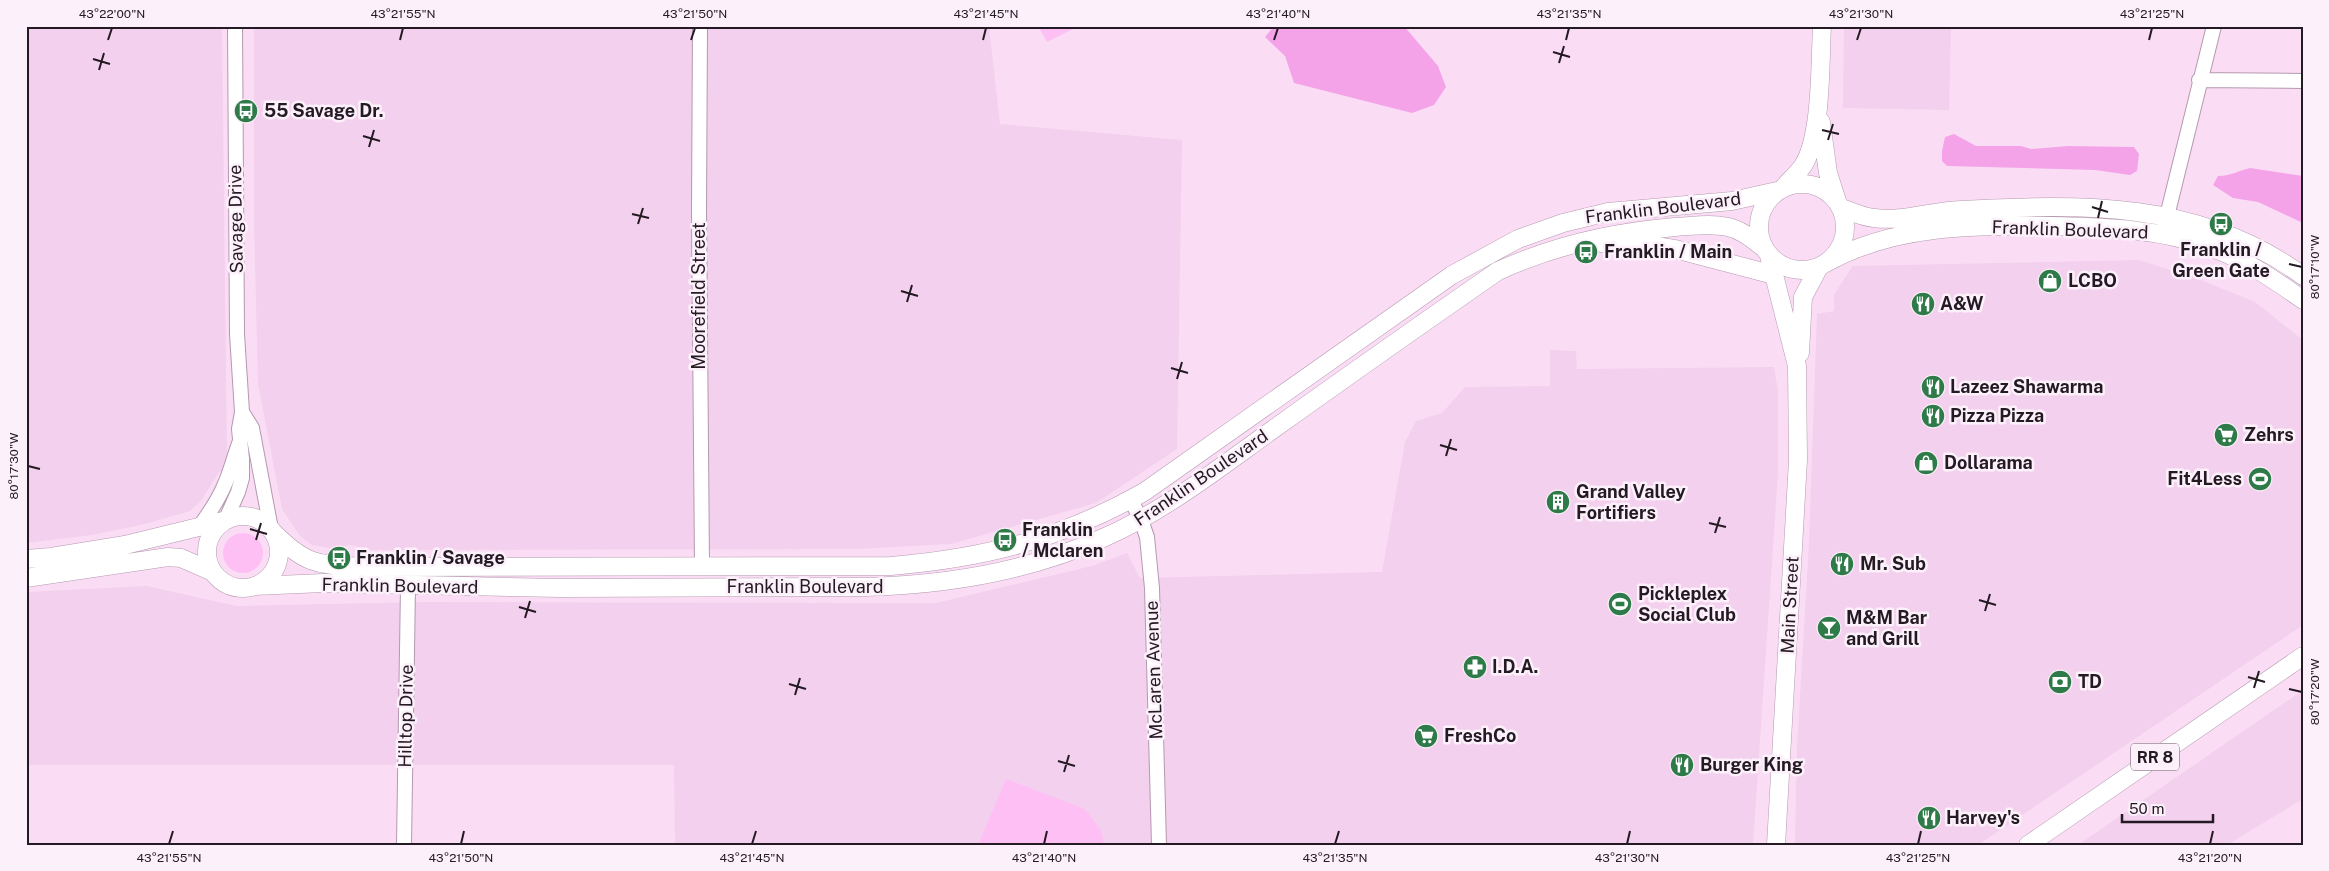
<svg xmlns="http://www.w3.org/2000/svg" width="2329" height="871" font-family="'Public Sans',sans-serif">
<rect width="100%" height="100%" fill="#faddf5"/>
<!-- built -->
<path fill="#f3d0ed" d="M26,26H222L227,457L225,470L219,472L201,501L190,511L145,524L92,535L26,543Z
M254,26H989L1000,124L1182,140L1177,449L1096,503L951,544L857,549L371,550L351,545L330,548L312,545L300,536L282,509L258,384L254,222Z
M1844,26H1951L1949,110L1843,108Z
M2139,260L2196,278L2255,302L2303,340V625L1978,845H1795L1797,748L1809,543L1817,314L1834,311V294L1853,266Z
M1550,350L1576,351L1577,369L1774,367L1778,391V473L1753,845H675L674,765H26V592L147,586L236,606L424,602L936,603L1092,566L1127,553L1140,578L1382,572L1405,442L1416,421L1442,413L1465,387L1550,386Z
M2303,690V799L2227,845H2078Z"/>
<!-- green -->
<path fill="#fec0f4" d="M1038,26H1079L1047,42Z
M223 553a20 20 0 1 1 40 0a20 20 0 1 1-40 0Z
M1006,779L1085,809L1101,830L1104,845H978Z"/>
<!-- water -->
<path fill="#f5a3e9" d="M1274,26H1404L1438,66L1446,87L1434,105L1412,113L1294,83L1285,56L1265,37Z
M1954,134L1976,146H2021L2031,149L2068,146L2134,147L2139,154L2137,171L2130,175L2095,170L1947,166L1942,161V151L1945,137Z
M2250,168L2303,176V223L2258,202L2233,198L2213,185L2218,176C2230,176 2238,171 2250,168Z"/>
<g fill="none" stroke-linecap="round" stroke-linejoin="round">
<!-- minor casing -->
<g stroke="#b499af" stroke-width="16">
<path id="minor" d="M700,26L699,210L702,566
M2199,80L2303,81
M2167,216L2214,26
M242,412L252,428L271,529
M1131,500L1141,520L1147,537L1152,588L1159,845
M226,519L238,492L242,478V459L239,429L242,412L237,334L235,26
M200,526C209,513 218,501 224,486C231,471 234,456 240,441
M404,845L408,586"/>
</g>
<!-- major casing -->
<g stroke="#b499af" stroke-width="19">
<path id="major" d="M1821,122L1828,173L1837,201
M1759 227a43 43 0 1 1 86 0a43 43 0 1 1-86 0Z
M1784,187C1790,180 1797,174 1802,167C1822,140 1820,61 1822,26
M1842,208C1852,212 1863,217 1874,218C1902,222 1932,211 1961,210C2082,204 2199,200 2303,276
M1601,243L1652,245L1675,249L1774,275
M1769,255L1797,366L1798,460L1776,845
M1826,263C1893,225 1976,225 2051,226C2106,227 2163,229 2215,249C2246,260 2276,281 2303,300
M1800,353L1803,297L1819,267
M207 552a36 36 0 1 1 72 0a36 36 0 1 1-72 0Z
M274,533C308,567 319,564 365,567L891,566C985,558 1061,539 1144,492L1452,275L1518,239L1563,223L1608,212L1732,201L1777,191
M26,559L51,557L125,545L223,521
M26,578L168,557L181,558L213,572
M254,586L323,583L560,588L864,587C946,585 1027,572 1103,538C1165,511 1220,467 1275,428C1349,375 1423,323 1498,271C1555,245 1613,232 1675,227C1693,226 1711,223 1728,227C1742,230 1753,240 1764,248
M2028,845L2303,656"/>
</g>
<!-- minor -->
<use href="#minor" stroke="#fff" stroke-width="14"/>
<!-- major -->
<use href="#major" stroke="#fff" stroke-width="18"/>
</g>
<!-- ticks -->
<path fill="none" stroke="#241a23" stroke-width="2" d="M108,40L112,28M400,40L403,28M691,40L695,28M983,40L986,28M1274,40L1278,28M1566,40L1569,28M1857,40L1861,28M2149,40L2152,28M1553,52L1570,57M93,59L110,64M1559,63L1564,46M99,70L104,53M1822,130L1839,134M363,136L380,141M1828,140L1833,124M369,147L374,130M2092,207L2108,212M632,214L649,218M2098,218L2102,201M638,224L643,208M2289,264L2302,267M901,291L918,296M907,302L912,285M1171,368L1188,373M1177,379L1182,362M1440,445L1457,450M1446,456L1451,439M28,466L40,469M1709,523L1726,527M250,529L267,534M1715,533L1720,517M256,540L261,523M1979,600L1996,605M519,607L536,612M1985,611L1990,594M525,618L530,601M2248,677L2265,682M789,684L806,689M2254,688L2259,671M2289,689L2302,692M795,695L800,678M1058,761L1075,766M1064,772L1069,755M169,844L173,831M461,844L464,831M752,844L756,831M1044,844L1047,831M1335,844L1339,831M1627,844L1630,831M1918,844L1921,831M2210,844L2213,831"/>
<!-- icons -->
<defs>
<g id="bus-disc" transform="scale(1.25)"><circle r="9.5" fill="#2f7a49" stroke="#fcf0fa"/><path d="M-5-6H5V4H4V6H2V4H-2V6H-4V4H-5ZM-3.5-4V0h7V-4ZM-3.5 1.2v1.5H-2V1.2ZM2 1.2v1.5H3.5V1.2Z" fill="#fff"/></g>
<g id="shop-disc" transform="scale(1.25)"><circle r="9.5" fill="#2f7a49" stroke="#fcf0fa"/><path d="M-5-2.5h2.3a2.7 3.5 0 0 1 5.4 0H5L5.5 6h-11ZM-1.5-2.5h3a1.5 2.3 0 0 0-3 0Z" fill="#fff"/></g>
<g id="restaurant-disc" transform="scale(1.25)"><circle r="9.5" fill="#2f7a49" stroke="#fcf0fa"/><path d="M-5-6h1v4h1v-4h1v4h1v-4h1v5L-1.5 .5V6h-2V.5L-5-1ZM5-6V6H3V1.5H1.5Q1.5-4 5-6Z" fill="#fff"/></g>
<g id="supermarket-disc" transform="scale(1.25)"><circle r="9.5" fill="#2f7a49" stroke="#fcf0fa"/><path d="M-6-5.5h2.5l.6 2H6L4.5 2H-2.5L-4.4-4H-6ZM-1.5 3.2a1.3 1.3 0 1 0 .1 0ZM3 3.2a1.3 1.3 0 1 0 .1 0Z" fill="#fff"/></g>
<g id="stadium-disc" transform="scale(1.25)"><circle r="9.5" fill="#2f7a49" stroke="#fcf0fa"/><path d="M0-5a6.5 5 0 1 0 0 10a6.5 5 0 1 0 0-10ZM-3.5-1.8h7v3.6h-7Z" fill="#fff"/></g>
<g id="building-disc" transform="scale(1.25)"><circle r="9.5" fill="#2f7a49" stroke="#fcf0fa"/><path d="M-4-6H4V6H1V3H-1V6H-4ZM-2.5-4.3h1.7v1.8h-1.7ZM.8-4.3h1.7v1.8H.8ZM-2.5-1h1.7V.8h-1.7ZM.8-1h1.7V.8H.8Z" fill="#fff"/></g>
<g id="bar-disc" transform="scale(1.25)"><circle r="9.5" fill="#2f7a49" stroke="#fcf0fa"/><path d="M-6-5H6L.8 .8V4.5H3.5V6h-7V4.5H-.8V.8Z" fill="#fff"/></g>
<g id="pharmacy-disc" transform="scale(1.25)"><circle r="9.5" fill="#2f7a49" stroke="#fcf0fa"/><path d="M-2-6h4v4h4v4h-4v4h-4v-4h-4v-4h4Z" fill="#fff"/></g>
<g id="bank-disc" transform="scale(1.25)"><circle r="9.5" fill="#2f7a49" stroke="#fcf0fa"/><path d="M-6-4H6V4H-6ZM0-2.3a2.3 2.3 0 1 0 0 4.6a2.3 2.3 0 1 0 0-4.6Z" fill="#fff"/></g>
</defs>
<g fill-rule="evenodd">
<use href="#bus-disc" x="246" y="111"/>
<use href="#bus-disc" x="2221" y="224"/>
<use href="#bus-disc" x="1586" y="252"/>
<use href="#shop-disc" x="2050" y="281"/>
<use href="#restaurant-disc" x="1923" y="304"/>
<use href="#restaurant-disc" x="1933" y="387"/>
<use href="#restaurant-disc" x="1933" y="416"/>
<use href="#supermarket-disc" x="2226" y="435"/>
<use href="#shop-disc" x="1926" y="463"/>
<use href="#stadium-disc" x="2260" y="479"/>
<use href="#building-disc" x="1558" y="502"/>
<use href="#bus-disc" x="1005" y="540"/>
<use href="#bus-disc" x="339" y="558"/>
<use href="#restaurant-disc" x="1842" y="564"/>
<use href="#stadium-disc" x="1620" y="604"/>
<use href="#bar-disc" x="1829" y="628"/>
<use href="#pharmacy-disc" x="1475" y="667"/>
<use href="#bank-disc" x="2060" y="682"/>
<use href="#supermarket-disc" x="1426" y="736"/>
<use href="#restaurant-disc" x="1682" y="765"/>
<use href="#restaurant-disc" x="1929" y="818"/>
</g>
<g text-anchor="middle" stroke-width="5" stroke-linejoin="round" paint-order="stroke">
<!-- shield labels -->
<rect fill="#fcf0fa" stroke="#655a64" stroke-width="1" x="2131" y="743.5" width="48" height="27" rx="4"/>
<g font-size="16" font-weight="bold" fill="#241a23">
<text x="2155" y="763">RR 8</text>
</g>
<!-- poi labels -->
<g font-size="18" font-weight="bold" fill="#241a23" stroke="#fcf0fa" text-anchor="start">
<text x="264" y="117">55 Savage Dr.</text>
<text x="2221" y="256" text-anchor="middle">Franklin /<tspan x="2221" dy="21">Green Gate</tspan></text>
<text x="1604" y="258">Franklin / Main</text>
<text x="2068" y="287">LCBO</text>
<text x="1940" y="310">A&amp;W</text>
<text x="1950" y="393">Lazeez Shawarma</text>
<text x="1950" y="422">Pizza Pizza</text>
<text x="2244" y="441">Zehrs</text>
<text x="1944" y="469">Dollarama</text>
<text x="2242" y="485" text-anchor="end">Fit4Less</text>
<text x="1576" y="498">Grand Valley<tspan x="1576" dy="21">Fortifiers</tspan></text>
<text x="1022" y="536">Franklin<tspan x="1022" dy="21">/ Mclaren</tspan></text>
<text x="356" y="564">Franklin / Savage</text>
<text x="1860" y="570">Mr. Sub</text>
<text x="1638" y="600">Pickleplex<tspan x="1638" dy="21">Social Club</tspan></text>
<text x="1846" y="624">M&amp;M Bar<tspan x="1846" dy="21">and Grill</tspan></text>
<text x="1492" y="673">I.D.A.</text>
<text x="2078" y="688">TD</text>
<text x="1444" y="742">FreshCo</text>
<text x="1700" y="771">Burger King</text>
<text x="1946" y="824">Harvey's</text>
</g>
<!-- street labels -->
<g font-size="18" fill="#241a23" stroke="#fcf0fa">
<text transform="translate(1663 208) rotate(-7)" y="6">Franklin Boulevard</text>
<text transform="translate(236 219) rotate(-91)" y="6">Savage Drive</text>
<text transform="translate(2070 230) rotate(2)" y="6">Franklin Boulevard</text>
<text transform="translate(699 296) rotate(-90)" y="6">Moorefield Street</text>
<text transform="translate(1201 478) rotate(-34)" y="6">Franklin Boulevard</text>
<text transform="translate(400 586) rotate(1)" y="6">Franklin Boulevard</text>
<text x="805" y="593">Franklin Boulevard</text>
<text transform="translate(1790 605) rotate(-87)" y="6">Main Street</text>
<text transform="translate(1154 670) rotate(-92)" y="6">McLaren Avenue</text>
<text transform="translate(406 716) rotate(-89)" y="6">Hilltop Drive</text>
</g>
</g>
<!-- border -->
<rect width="2329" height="871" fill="none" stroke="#fcf0fa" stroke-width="55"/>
<!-- scale -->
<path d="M2122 814v8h91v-8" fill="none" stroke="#241a23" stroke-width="2.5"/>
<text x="2129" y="814" font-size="15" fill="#241a23" stroke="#fcf0fa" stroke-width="4" paint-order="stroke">50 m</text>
<rect x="28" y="28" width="2274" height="816" fill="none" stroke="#241a23" stroke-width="2"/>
<g font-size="12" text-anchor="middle" fill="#241a23">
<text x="112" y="18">43°22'00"N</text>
<text x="403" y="18">43°21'55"N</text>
<text x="695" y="18">43°21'50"N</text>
<text x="986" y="18">43°21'45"N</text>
<text x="1278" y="18">43°21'40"N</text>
<text x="1569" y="18">43°21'35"N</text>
<text x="1861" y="18">43°21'30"N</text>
<text x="2152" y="18">43°21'25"N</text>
<text transform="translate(2315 267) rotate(-90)" y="4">80°17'10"W</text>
<text transform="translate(14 466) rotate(-90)" y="4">80°17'30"W</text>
<text transform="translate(2315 692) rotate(-90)" y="4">80°17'20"W</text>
<text x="169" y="862">43°21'55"N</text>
<text x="461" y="862">43°21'50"N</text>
<text x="752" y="862">43°21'45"N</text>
<text x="1044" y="862">43°21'40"N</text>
<text x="1335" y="862">43°21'35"N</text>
<text x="1627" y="862">43°21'30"N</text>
<text x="1918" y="862">43°21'25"N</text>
<text x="2210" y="862">43°21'20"N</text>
</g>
</svg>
